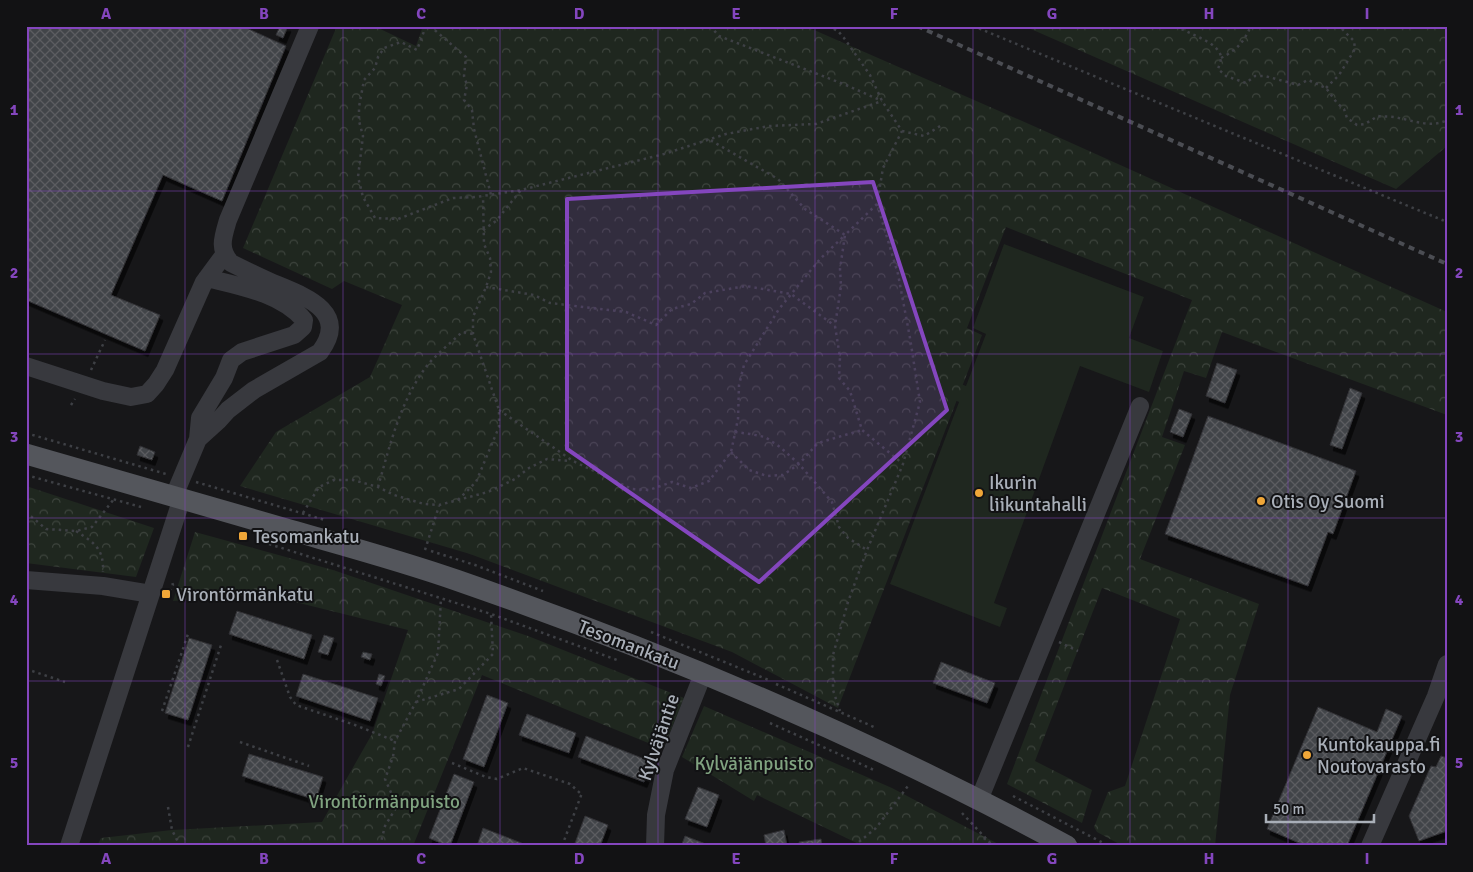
<svg xmlns="http://www.w3.org/2000/svg" width="1473" height="872" font-family="Signika,sans-serif">
<defs>
<pattern id="forest-crowns" width="20" height="18" patternUnits="userSpaceOnUse" patternTransform="scale(1.25)"><rect width="20" height="18" fill="#1f271f"/><path d="M2 6a3 3 0 1 1 6 0M12 15a3 3 0 1 1 6 0" fill="none" stroke="#3d443d"/></pattern>
<pattern id="building-cross-hatch" width="8" height="8" patternUnits="userSpaceOnUse" patternTransform="scale(1.25)"><rect width="8" height="8" fill="#434549"/><path d="M0 0l8 8M0 8l8-8" fill="none" stroke="#5b5d61"/></pattern>
<filter id="shadow"><feDropShadow dx="3" dy="5.5" stdDeviation="0" flood-color="#0009"/></filter>
</defs>
<rect width="100%" height="100%" fill="#171719"/>
<!-- grass -->
<path fill="#1f271f" d="M1004,244L1144,297L1129,338L1163,351L1149,392L1080,366L994,603L1007,608L1000,627L890,584L959,402L945,396L951,380L966,386L986,334L973,328Z"/>
<!-- forest -->
<path fill="url(#forest-crowns)" d="M337,26H374L416,46L423,26H805L1038,128L1447,312V415L1222,332L1206,378L1184,371L1162,437L1185,445L1140,559L1259,604L1230,695L1215,846H1123L1097,832L1094,827L1108,792L1125,786L1180,619L1102,588L1035,761L1092,790L1082,823L1007,784L1192,300L1006,227L967,328L982,335L838,708L732,652L470,554L240,486L276,432L370,377L402,305L344,281L332,289L243,248Z
M1024,26H1447V146L1396,189Z
M26,486L154,528L136,577L26,563Z
M195,532L333,570L528,636L684,698L663,749L482,675L413,846H97L101,838L172,830L322,822L372,734L408,630L263,594L173,601Z
M704,706L892,788L1002,846H863L757,795L754,801L682,757Z"/>
<!-- building -->
<path fill="url(#building-cross-hatch)" stroke="#313135" filter="url(#shadow)" d="M26,26H242L286,46L222,201L163,175L111,295L160,315L145,351L26,300Z
M280,26H288L283,38L276,35Z
M1217,363L1237,370L1225,403L1206,396Z
M1350,388L1362,393L1342,449L1330,445Z
M1179,409L1192,414L1183,437L1170,432Z
M1208,416L1356,471L1333,534L1328,532L1308,586L1165,534Z
M140,446L155,452L152,460L137,455Z
M237,611L312,635L304,659L229,634Z
M324,635L334,638L328,655L318,652Z
M189,638L212,645L188,720L165,713Z
M363,652L372,654L370,660L361,657Z
M941,662L995,683L987,703L933,683Z
M303,674L378,698L370,721L296,696Z
M379,674L385,676L381,686L376,684Z
M487,695L508,703L484,767L463,759Z
M1318,707L1377,732L1386,709L1402,716L1347,846H1306L1267,829Z
M527,714L576,733L569,753L519,735Z
M586,736L652,762L644,782L578,757Z
M249,754L323,777L316,800L242,776Z
M1441,756L1447,758V831L1419,841L1409,816L1431,766L1436,767Z
M454,774L474,782L450,846H448L429,838Z
M698,787L719,795L707,827L685,819Z
M585,816L608,825L600,846H574Z
M483,828L529,846H477Z
M784,830L787,846H766L764,835Z
M685,836L711,846H687L682,844Z
M821,839L822,846H800L799,842Z"/>
<g fill="none" stroke-linecap="round" stroke-linejoin="round">
<!-- path -->
<path stroke="#3e4045" stroke-width="2.5" stroke-dasharray="2.5 4" stroke-linecap="butt" d="M426,26L417,50L401,42L384,48L378,57L375,68L364,80L359,107V121L363,136L358,177L363,197L375,218L398,219L453,198L476,197L521,190L664,154L726,134L769,126L816,124L882,101
M430,26L466,57L464,76L467,85L464,100L472,110L474,129L491,195
M710,26L719,36L846,85L882,101
M828,26L838,31L844,38L870,75L882,101L902,131L883,168L877,204L898,274L910,338L920,402L903,464L867,550L848,602L833,655V690L840,711
M973,26L1447,222
M1176,26C1188,34 1219,42 1221,57C1221,61 1219,66 1218,69L1226,76L1246,83L1255,76H1265L1298,85L1308,80L1326,88L1337,103L1344,109L1347,118L1357,125L1365,124L1378,116C1385,117 1392,116 1399,118C1414,121 1432,128 1447,120
M1221,58C1238,49 1243,43 1251,26
M1326,88L1339,75L1355,49L1354,41L1339,26
M902,131L924,136L942,125
M877,204L845,235L840,269L841,286L835,326L840,357L839,378L850,391L862,430L903,464
M483,230L496,221L521,190
M486,287L534,295L550,303L626,312L656,325L672,309L691,304L705,293L746,286L791,294L835,326
M91,370L105,340
M71,405L75,399
M499,410L573,461L632,489L649,490L672,482L691,488L709,481L731,452L738,419L739,385L744,365L779,309L820,259L845,235L805,209L778,179L710,140
M735,432L750,434L765,437L780,447L799,464L832,502L839,527L848,538L867,550
M26,433L166,474
M731,452L749,470L767,476L783,475L799,464L818,443L862,430
M26,475L141,507
M196,482L325,520
M378,487C390,445 400,402 426,367C436,354 451,343 462,332L473,334
M458,500L476,482L499,427V410L473,334V317L486,287L491,272L490,258L484,244L483,196
M26,512L46,529L76,531L92,527L114,499
M303,513L319,487L334,480H353L378,487L394,495L424,504L439,505L488,492L515,479L529,468L547,459L571,461
M76,531C94,543 104,548 103,572
M269,544L491,614L617,660
M425,550L439,506
M431,551L475,565L543,591
M167,597L173,585L172,582
M651,632L771,681
M1059,642L1078,651
M277,660L290,697L296,705L355,725L395,741
M26,669L65,682
M776,684L874,727
M416,702L459,689L493,654L491,614
M162,711L189,631
M770,723L874,770
M240,742L309,766
M188,747L222,642
M452,763L486,777L497,779L523,768L570,784L580,793
M1013,796L1109,846
M168,807L172,830L180,846
M962,813L993,846
M380,846L385,826L397,806L385,779L393,757L395,741L416,702L438,653L441,598
M562,846L582,793
M854,846L876,828L908,786
M983,846L985,837"/>
<!-- minor -->
<path stroke="#38393e" stroke-width="18" d="M26,366L103,391L131,397L147,394L156,384L165,370L204,282L224,255
M198,439L219,420L228,410L254,390L320,352C350,311 304,296 273,283C259,277 245,270 231,263C218,249 223,237 228,220L310,26
M174,496L198,439L200,418L224,378L231,360L242,352L294,335L303,327L304,320C281,293 239,286 207,278
M26,580L103,586L151,594
M979,800L1140,406
M69,846L182,498
M655,846L656,815L665,770L703,674
M1370,846L1436,696L1447,664"/>
<!-- major -->
<path stroke="#54565c" stroke-width="21" d="M26,454C114,479 202,504 290,530C346,546 402,561 456,580C666,653 872,740 1067,846"/>
<!-- rail -->
<path stroke="#4b4d53" stroke-width="4" stroke-dasharray="6 5" stroke-linecap="butt" d="M917,26L1447,264"/>
</g>
<!-- marked area -->
<path fill="#8446be" fill-opacity="0.2" stroke="#8446be" stroke-width="4" stroke-linejoin="round" d="M873,182L947,410L759,582L567,449V199Z"/>
<!-- grid -->
<path fill="none" stroke="#8446be" stroke-width="1" stroke-opacity="0.55" d="M185,26V846M343,26V846M500,26V846M658,26V846M815,26V846M973,26V846M1130,26V846M1288,26V846M26,191H1447M26,354H1447M26,518H1447M26,681H1447"/>
<!-- markers -->
<g fill="#efa638" stroke="#121214" stroke-width="2">
<circle cx="979" cy="493" r="5"/>
<circle cx="1261" cy="501" r="5"/>
<rect x="238" y="531" width="10" height="10" rx="2.5"/>
<rect x="161" y="589" width="10" height="10" rx="2.5"/>
<circle cx="1307" cy="755" r="5"/>
</g>
<g text-anchor="middle" stroke-width="4" stroke-linejoin="round" paint-order="stroke">
<!-- poi labels -->
<g font-size="19" fill="#a9afb8" stroke="#121214" text-anchor="start">
<text x="989" y="489">Ikurin<tspan x="989" dy="22">liikuntahalli</tspan></text>
<text x="1271" y="508">Otis Oy Suomi</text>
<text x="253" y="543">Tesomankatu</text>
<text x="176" y="601">Virontörmänkatu</text>
<text x="1317" y="751">Kuntokauppa.fi<tspan x="1317" dy="22">Noutovarasto</tspan></text>
</g>
<!-- street labels -->
<g font-size="19" fill="#a9afb8" stroke="#121214">
<text transform="translate(629 644) rotate(21)" y="7">Tesomankatu</text>
<text transform="translate(658 737) rotate(-71)" y="7">Kylväjäntie</text>
</g>
<!-- park labels -->
<g font-size="19" fill="#80a380" stroke="#121214">
<text x="754" y="770">Kylväjänpuisto</text>
<text x="384" y="808">Virontörmänpuisto</text>
</g>
</g>
<!-- border -->
<rect width="1473" height="872" fill="none" stroke="#121214" stroke-width="55"/>
<!-- scale -->
<path d="M1266 814v8h108v-8" fill="none" stroke="#a9afb8" stroke-width="2.5"/>
<text x="1273" y="814" font-size="15" fill="#a9afb8" stroke="#121214" stroke-width="4" paint-order="stroke">50 m</text>
<rect x="28" y="28" width="1418" height="816" fill="none" stroke="#8446be" stroke-width="2"/>
<g font-size="16" text-anchor="middle" font-weight="bold" fill="#8446be">
<text x="106" y="19">A</text>
<text x="264" y="19">B</text>
<text x="421" y="19">C</text>
<text x="579" y="19">D</text>
<text x="736" y="19">E</text>
<text x="894" y="19">F</text>
<text x="1052" y="19">G</text>
<text x="1209" y="19">H</text>
<text x="1367" y="19">I</text>
<text x="14" y="115">1</text>
<text x="1459" y="115">1</text>
<text x="14" y="278">2</text>
<text x="1459" y="278">2</text>
<text x="14" y="442">3</text>
<text x="1459" y="442">3</text>
<text x="14" y="605">4</text>
<text x="1459" y="605">4</text>
<text x="14" y="768">5</text>
<text x="1459" y="768">5</text>
<text x="106" y="864">A</text>
<text x="264" y="864">B</text>
<text x="421" y="864">C</text>
<text x="579" y="864">D</text>
<text x="736" y="864">E</text>
<text x="894" y="864">F</text>
<text x="1052" y="864">G</text>
<text x="1209" y="864">H</text>
<text x="1367" y="864">I</text>
</g>
</svg>
